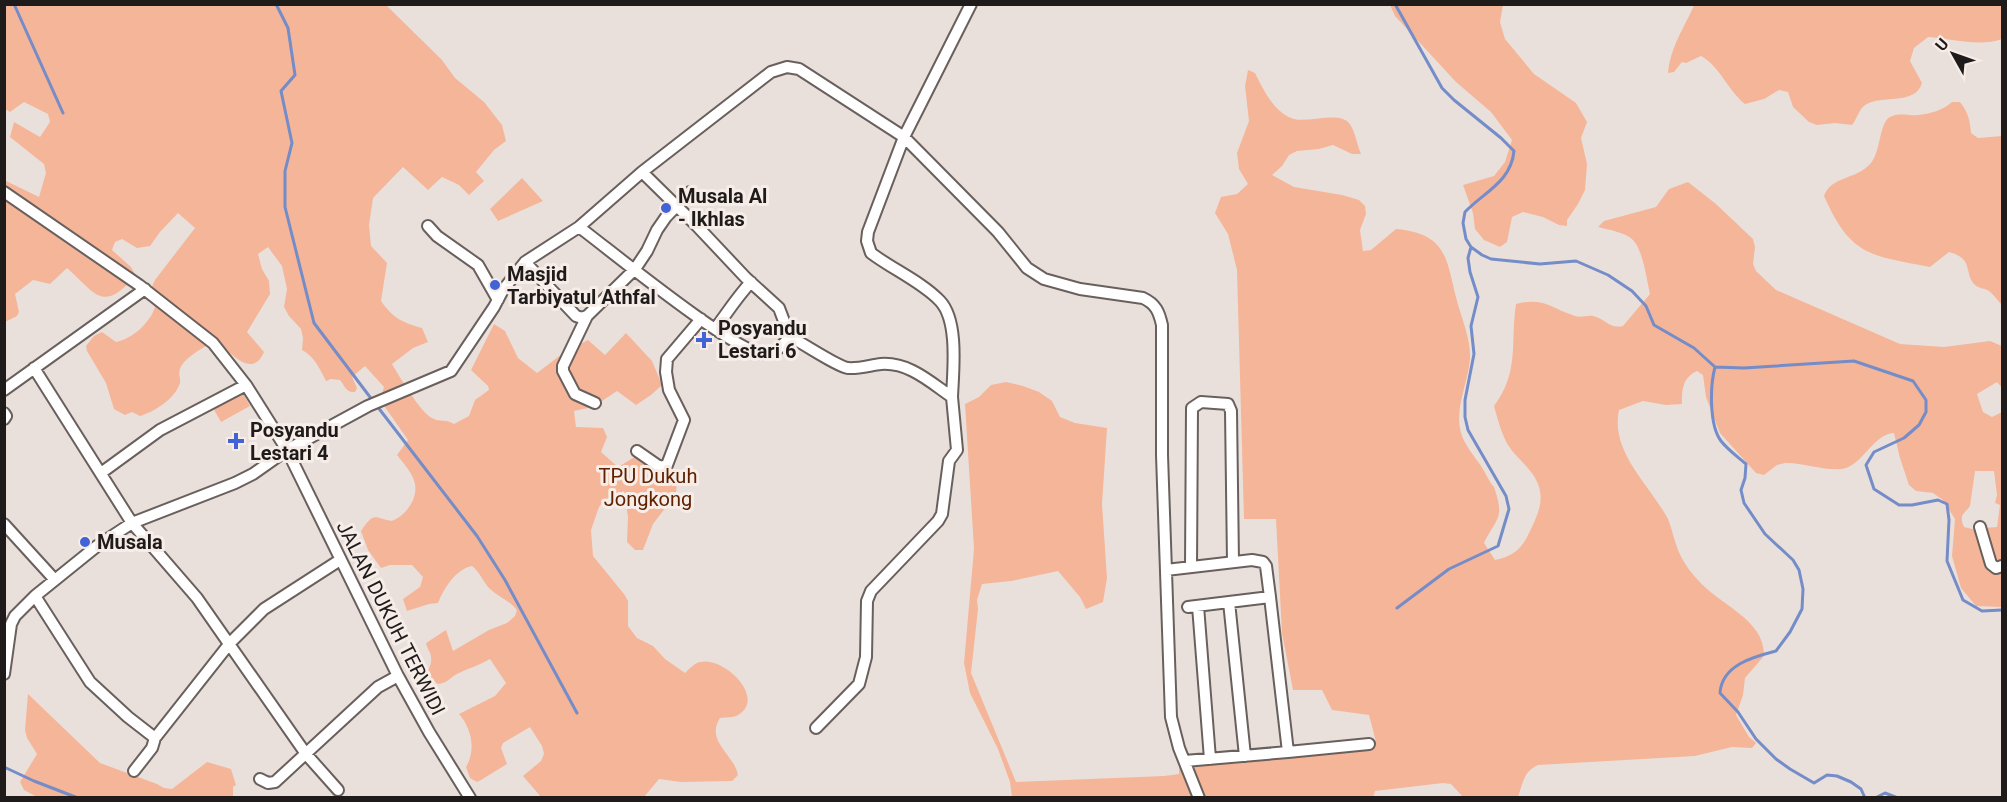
<svg xmlns="http://www.w3.org/2000/svg" width="2007" height="802" font-family="Roboto,sans-serif">
<rect width="100%" height="100%" fill="#eae0db"/>
<!-- green -->
<path fill="#f5b599" fill-rule="evenodd" d="M5,5H386L442,60L455,78L484,102L502,125L506,141L494,150L476,172L484,181L469,195L459,185L442,177L428,190L403,167L373,198L369,225L371,246L387,263L381,301C393,318 401,322 422,328L428,342L413,348L392,364C399,376 421,413 432,418C441,423 444,418 454,424L469,416L475,400L489,390L488,386L471,370L494,324L505,331L518,358L537,373L562,354L588,340L605,355L626,333L652,361L662,385L651,395L636,405L617,391L593,407L574,411L576,427L603,428L607,437L601,452L618,467L638,455L668,468L677,479L676,494L653,524L643,550H635L627,542L628,517L624,491L604,500L599,507L591,530L593,556L624,594L628,601V626L637,638L653,646L665,659L685,673C689,669 695,663 700,662C724,656 767,698 738,715C734,718 726,717 720,718C705,741 734,754 738,775L732,781L681,782L659,779L644,797H541L523,776L541,761L544,754L542,746L530,727L503,743L501,748L507,764L481,780L477,782L470,778L466,767C476,750 472,729 459,714L495,696L506,683L490,659C480,665 469,668 459,673C450,677 448,683 438,684C419,670 433,671 431,657C431,652 427,649 426,643L446,630L453,651L489,630L507,623L515,616L517,610C510,601 499,597 490,589C483,582 480,572 472,566C456,569 444,588 438,603L429,604L407,611L403,599L420,587L423,577L412,565H390L381,568L368,550L361,531C374,512 373,517 391,521C405,517 418,499 415,484C413,473 403,463 397,455L408,440L380,400L384,387L365,366L352,377L357,388L355,392C346,393 345,386 340,380L331,379L326,381C320,369 314,356 302,350L303,338L301,329L289,316L284,307L287,289L282,266L268,247L258,254L262,269L269,281L270,294L247,332L264,352C252,380 229,352 217,339C207,346 185,356 180,369C178,374 181,379 180,383C175,399 154,412 140,416L132,412L125,415L114,409L106,383L87,351L86,346L94,336L102,332L116,342C132,339 150,323 155,307L147,298L155,280L195,228L178,213L160,232L150,246L137,248L122,239L115,242L112,250L131,267L136,276C102,312 98,296 67,268L50,284L33,280L15,294L19,312L17,316L5,322L4,180L39,197L46,173L44,164L10,137L14,122L40,137L50,122L48,114L24,102L10,112L5,109Z
M1390,5H1503L1500,22L1505,39L1534,74L1576,103L1587,122L1581,138L1587,164L1585,190L1578,204L1567,220V226L1559,225L1543,217L1523,212L1512,217L1507,242L1500,247L1484,240L1475,229L1473,213L1463,185L1494,176L1505,162L1512,140L1491,112L1456,82L1395,16Z
M1694,5H2002V39C1979,47 1953,39 1928,37L1914,48L1910,61L1922,83C1915,106 1883,94 1865,105C1859,109 1857,119 1852,125L1835,123L1817,125L1809,122L1793,107L1788,92L1779,90L1764,99L1745,104C1728,91 1720,66 1701,56L1686,63L1682,62L1674,72L1668,73C1671,45 1684,29 1694,5Z
M1248,70L1255,73C1263,89 1274,113 1294,119C1309,123 1339,111 1349,123C1355,130 1357,145 1361,154H1352L1333,145L1319,149L1297,151L1289,155L1282,166L1272,175L1294,187L1342,195L1359,200L1365,206L1366,214L1360,230L1363,251L1371,250L1396,229C1448,234 1446,259 1457,301C1462,320 1471,339 1470,359C1468,385 1453,410 1462,436C1466,446 1473,455 1479,463C1485,471 1488,480 1494,487C1505,519 1497,517 1484,543L1495,560C1512,557 1522,549 1529,533C1542,507 1548,490 1526,466C1520,459 1513,453 1508,445C1501,433 1498,420 1494,406C1520,371 1510,343 1516,304C1543,297 1551,308 1575,316C1581,318 1587,315 1593,316C1606,319 1609,329 1623,326L1650,294C1647,281 1643,250 1633,240C1625,232 1609,230 1598,227L1604,221L1656,207L1669,189L1688,182L1716,204L1753,239L1755,247L1753,264L1756,271L1776,290L1900,344L1944,347L1990,341L2002,346V388L1997,382L1977,394L1983,412L1992,417L2002,412V607L1976,606L1961,588L1952,556L1955,519L1943,500L1933,493L1916,491L1909,485L1900,458L1894,433C1874,434 1865,461 1846,468C1832,473 1801,462 1785,463L1777,465L1764,475L1756,473L1720,433L1706,397L1703,375L1697,371C1682,378 1682,390 1682,404L1666,405L1643,401L1619,410C1610,452 1650,485 1668,519C1672,529 1674,540 1678,550C1682,560 1690,572 1698,580C1719,605 1765,619 1764,656L1745,678L1743,695L1736,715L1749,737L1756,743L1752,748L1732,747L1695,756L1538,765C1523,772 1523,783 1518,797H1463L1451,784L1443,783L1375,791L1373,798L1012,797L1010,782L998,749L970,693L964,663L974,549L965,404L979,397L991,385L1006,382L1023,386L1039,392L1052,401L1060,417L1075,423L1107,428L1102,504L1107,578L1103,602L1086,609L1080,597L1058,571L1011,581L982,584L977,600L978,609L971,673L1016,782L1164,776L1179,774V765L1209,764L1376,742L1369,715L1332,710L1322,690H1293L1282,633L1276,519H1244L1237,270L1228,234L1215,213L1221,197L1237,194L1248,184L1239,169L1237,153L1249,121L1245,86ZM1975,471H1994L1997,495L1995,503L2000,505L1997,527L1972,529L1964,527C1959,515 1963,515 1970,506Z
M1952,102H1960C1968,112 1970,120 1971,133L1978,138L2002,136V305C1998,301 1994,295 1989,291C1984,288 1980,289 1975,285C1963,273 1975,259 1949,252L1930,267C1870,255 1851,257 1824,196C1832,175 1855,181 1871,163C1881,151 1879,123 1890,117C1899,112 1909,116 1918,115C1929,114 1944,110 1952,102Z
M522,178L543,201L498,221L490,209Z
M241,390L250,406L221,422L212,406Z
M28,694L100,763L157,784L164,788L172,789L207,762L231,769L236,785L233,787V797L39,798L24,790L20,782L37,754L27,738L25,730Z"/>
<g fill="none" stroke-linecap="round" stroke-linejoin="round">
<!-- stream -->
<path stroke="#748cc8" stroke-width="3" d="M14,4L63,113
M276,4L288,28L295,75L281,91L292,143L285,171V207L314,323L373,401
M1395,4L1442,88L1454,100L1501,138L1514,151C1511,182 1484,192 1465,212L1463,223L1466,239L1471,247L1482,255L1491,259L1540,264L1576,261L1608,275L1632,291L1646,306L1654,325L1694,348L1715,367L1744,368L1854,361L1913,381L1926,400V412L1919,425L1904,438L1874,452L1866,465L1874,489L1899,505H1912L1938,500L1947,504L1949,520L1947,561L1963,600L1982,611L2002,610
M1715,367C1710,386 1709,425 1721,441C1728,450 1738,457 1746,464L1745,478L1741,490L1744,503L1765,534L1793,560L1799,570L1803,589L1802,609L1790,632L1776,651C1753,657 1722,665 1720,693L1738,712L1756,739L1776,759L1790,769L1814,783L1827,775L1837,776L1851,782L1861,789L1865,798
M377,406L477,536L505,580L577,713
M1397,608L1449,569L1498,546L1509,509L1506,496L1468,430L1465,417V400L1474,354L1471,326L1478,297L1470,272L1468,258L1471,247
M4,767L34,781L78,798
M1875,798L1885,793L1898,798"/>
<!-- minor casing -->
<g stroke="#69605d" stroke-width="14">
<path id="minor" d="M642,172L697,226L746,278L779,308L790,337C803,343 838,367 848,368C859,369 871,365 881,364C909,362 930,382 952,397L957,450L949,461L942,514L938,521L871,591L867,601L866,657L859,684L816,728
M4,192L139,285L213,343L246,385L287,450L398,676L429,732L470,798
M428,226L437,236L478,265L498,300
M579,227C610,250 735,353 764,354C776,354 782,345 790,337
M525,262L576,316L582,318L587,316
M715,329C727,313 737,297 751,282
M34,368L132,523L197,598L306,754L338,790
M4,390L145,289
M952,397C953,372 959,321 940,301C922,282 892,269 871,253L867,241L868,232L904,137L971,4
M595,403L575,394L563,371V366L587,316L635,269L647,251L657,230L666,217L690,192
M4,413L6,416L4,419
M637,451L660,467L667,465L684,420L669,390L666,372L667,359L701,319
M101,473L160,430L246,385
M4,524L55,580
M1980,527L1991,564L1996,568L2002,566
M1191,567L1192,408L1201,402L1228,404L1231,411L1233,562
M1166,570L1252,560L1263,562L1266,566L1270,597
M35,596L90,682L128,717L155,738
M1229,602L1245,756
M1198,606L1210,759
M4,674L11,624L15,616L35,596L97,546L132,523L235,483L253,474L287,450L368,406L451,371L494,307L503,290L525,262L579,227L642,172L771,72L787,67L799,69L904,137L998,232L1027,268L1044,279L1080,289L1143,298C1156,304 1159,312 1162,325V455L1171,717L1179,748L1199,798
M1288,752L1369,744
M1185,761L1288,752L1270,597L1188,607
M134,771L152,748L155,738L230,643L264,609L340,560
M260,779L268,783L275,782L378,687L398,676"/>
</g>
<!-- minor -->
<use href="#minor" stroke="#fff" stroke-width="10"/>
</g>
<!-- markers -->
<g fill="#4163d6" stroke="#f7ede8" stroke-width="2">
<circle cx="666" cy="208" r="6"/>
<circle cx="495" cy="285" r="6"/>
<path d="M701 331h6v6h6v6h-6v6h-6v-6h-6v-6h6z"/>
<path d="M233 432h6v6h6v6h-6v6h-6v-6h-6v-6h6z"/>
<circle cx="85" cy="542" r="6"/>
</g>
<g text-anchor="middle" stroke-width="6" stroke-linejoin="round" paint-order="stroke">
<!-- poi labels -->
<g font-size="20" font-weight="bold" fill="#1f1b1a" stroke="#f7ede8" text-anchor="start">
<text x="678" y="203">Musala Al<tspan x="678" dy="23">- Ikhlas</tspan></text>
<text x="507" y="281">Masjid<tspan x="507" dy="23">Tarbiyatul Athfal</tspan></text>
<text x="718" y="335">Posyandu<tspan x="718" dy="23">Lestari 6</tspan></text>
<text x="250" y="437">Posyandu<tspan x="250" dy="23">Lestari 4</tspan></text>
<text x="97" y="549">Musala</text>
</g>
<!-- park labels -->
<g font-size="20" fill="#5f2100" stroke="#f7ede8">
<text x="648" y="483">TPU Dukuh<tspan x="648" dy="23">Jongkong</tspan></text>
</g>
<!-- street labels -->
<g font-size="20" fill="#1f1b1a" stroke="#f7ede8">
<text transform="translate(391 618) rotate(63)" y="7">JALAN DUKUH TERWIDI</text>
</g>
</g>
<!-- border -->
<rect width="2007" height="802" fill="none" stroke="#1f1b1a" stroke-width="12"/>
<!-- north arrow -->
<g transform="translate(1953 54) rotate(310)" stroke="#f7ede8" stroke-width="4.5" paint-order="stroke">
<path d="M0-4.5L10 22L0 15L-10 22Z" fill="#1f1b1a"/>
<text y="-9" font-size="16" font-weight="bold" text-anchor="middle" fill="#1f1b1a">U</text>
</g>
</svg>
